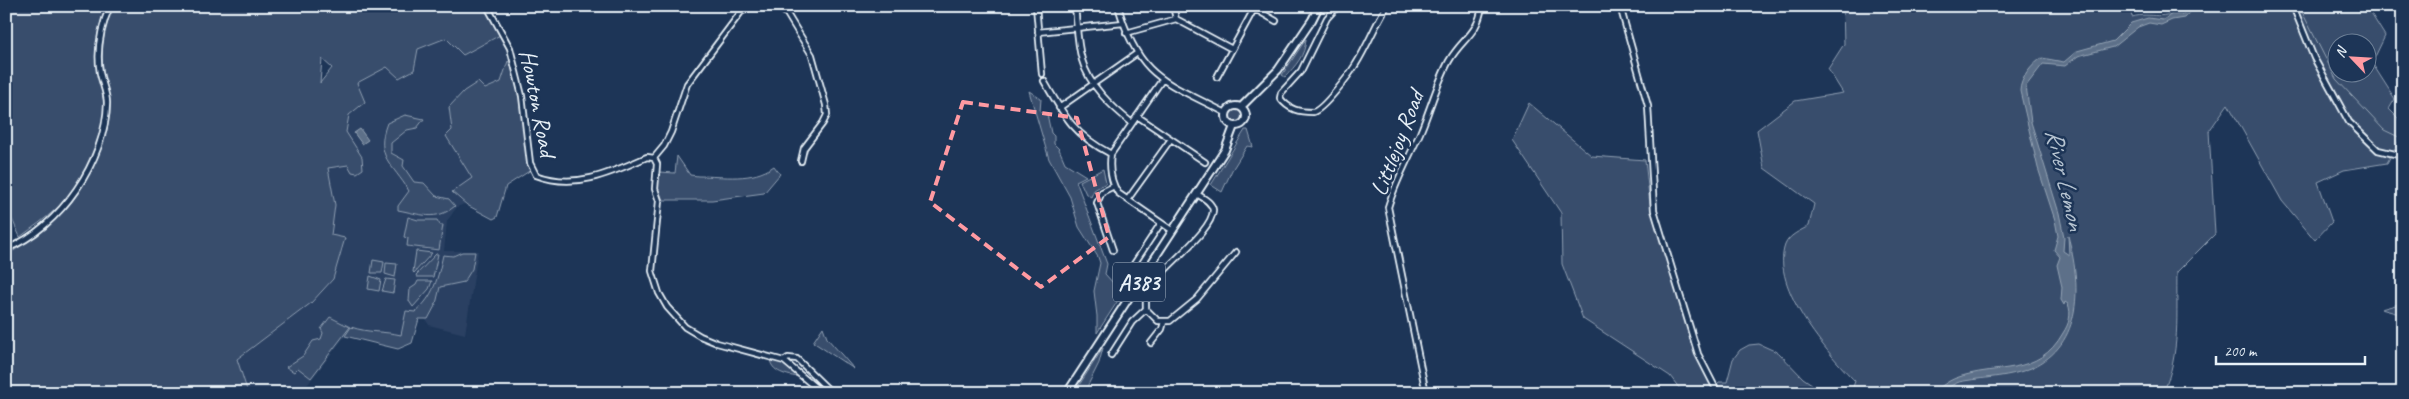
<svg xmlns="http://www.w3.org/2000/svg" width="2409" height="399" font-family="Caveat,sans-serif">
<rect width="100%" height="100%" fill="#1d3557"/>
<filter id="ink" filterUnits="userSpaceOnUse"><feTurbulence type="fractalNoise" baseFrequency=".02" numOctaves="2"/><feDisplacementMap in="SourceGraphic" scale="10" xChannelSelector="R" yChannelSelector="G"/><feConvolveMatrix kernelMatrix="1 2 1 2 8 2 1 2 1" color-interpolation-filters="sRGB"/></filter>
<g filter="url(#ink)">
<!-- built -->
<path fill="#2a4162" d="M401,32L502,34L519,96L498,190L457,207L447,221L444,251H478L465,334L429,325L425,319H419L412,343L398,349L345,336L301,393H248L237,359L311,303L333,279L337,260L343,249L331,235L335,205L322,144L320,84Z"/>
<!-- green -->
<path fill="#374d6c" stroke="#909fb2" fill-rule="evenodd" d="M6,6H107C98,24 94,49 97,69C99,82 104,95 104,107C104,143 81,185 56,209C45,219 32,228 20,237L12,219L6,223Z
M113,6H485L502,34L463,55L446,38L418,49L414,70L399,78L387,67L357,83L365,102L349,115L346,132L362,157L363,169L357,173L352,172L348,165L328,168L335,205L331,235L345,238L333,279L311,303L237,359L248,393H6V254L15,250C31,238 49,227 63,212C85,190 113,134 110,102C109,93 106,85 104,77C100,51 103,30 113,6ZM322,59L332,68L320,83Z
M1843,6H2129L2132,17C2153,11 2162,23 2184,6H2372L2370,12L2385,36L2372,63L2395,99L2389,109L2403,123V133L2387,163L2344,170L2318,182L2332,222L2315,240L2282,201L2228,104L2209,131L2215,234L2177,272C2176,314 2181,353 2163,393H1851L1855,381C1828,354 1770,287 1785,245C1789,235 1800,231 1809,226L1814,204L1764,168L1757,130L1795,101L1843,93L1828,69L1844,44ZM2336,42H2366V72H2336Z
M1306,39C1305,56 1296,65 1285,77L1282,75Z
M508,61C522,75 525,141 528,163L531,170L506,186L497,217L493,219L467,205L452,192L472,178L446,136L452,130L449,107L464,91L478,82L485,89L501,82Z
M1029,91L1041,99L1040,111L1047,114L1051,133L1054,136V144L1059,149L1065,163L1086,176L1076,181L1107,264L1105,274L1114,284L1119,299L1097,333V316L1094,291L1100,263L1098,257L1079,227L1070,197L1049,159Z
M1529,103L1592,156L1645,160L1650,205L1697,355L1715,386L1719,382H1727L1733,359L1740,350L1749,345L1759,344L1779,353L1803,378L1825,393H1683L1670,376L1583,319L1562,264L1561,213L1512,140Z
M1230 116a6 6 0 1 1 12 0a6 6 0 1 1-12 0Z
M405,115L424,119L417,128L407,130L391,143V153L404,160L403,166L414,182L424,183L436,196L449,199L455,206C436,222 420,214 398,210V206L409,191C393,164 374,157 387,123Z
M1245,130H1248L1253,147L1247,146L1232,170L1222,192L1211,185Z
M677,156L690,175L698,176C724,176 752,182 774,166L780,174L764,193L712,200H663L658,188L659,172L675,173Z
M1103,169L1106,183L1094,190L1091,197L1086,194L1080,181Z
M408,217L418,220H437L440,225H443L439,250L407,246L408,238L404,237Z
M416,251L432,253L414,273L413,272Z
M462,252H475L472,269L464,282L440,287L436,304L428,319H419L412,343L398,349L345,336L351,327C368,333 384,331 401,335L406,311L415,312C434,297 438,277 443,255L453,256Z
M436,254H438L433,277H417L416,275Z
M373,260L384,262L382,273H371Z
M386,263L397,264L395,277L385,274Z
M370,276L381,280L379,291L368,289Z
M386,279L395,280L393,293L382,291Z
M418,281H432L429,289L413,307L409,301L410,289L416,285Z
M2403,303V315L2381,309Z
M330,317L350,327L311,378L298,368L294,372L286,367L303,356L313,341L321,339L323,333L321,329Z
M823,327L827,338L854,369L813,342Z
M1103,348L1099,363L1084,393H1074Z
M770,358L782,362L801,376L800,377C788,376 770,372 770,358Z"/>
<!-- water -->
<path fill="#5d7089" stroke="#95a4b5" d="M2189,6H2195L2184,18L2172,20L2161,25L2149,23L2138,27L2113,47L2078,56L2065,66L2043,64L2026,86L2031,122L2059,213L2064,237L2063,251L2069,255L2068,236C2081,283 2084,345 2031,368C2010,377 1987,377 1964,381C1952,382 1945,393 1933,393C1940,387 1948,381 1956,378C1996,363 2038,378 2063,333C2069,324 2072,314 2068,304L2065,302L2064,305L2061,300L2062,287L2057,265L2060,257L2054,250L2058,236L2055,220L2038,168L2020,91C2020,79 2032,64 2042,58L2064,62L2077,51L2113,41L2131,23L2148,18L2163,20L2172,14H2183Z
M360,129L368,140L362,144L354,133Z"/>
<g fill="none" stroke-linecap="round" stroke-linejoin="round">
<!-- stream -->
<path stroke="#95a4b5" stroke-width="1" d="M2299,6L2336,79L2384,130L2403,139"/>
<!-- minor casing -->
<g stroke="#e8f1f8" stroke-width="8">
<path id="minor" d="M487,6L510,48L522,96L530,163L536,175C575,190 611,173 647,157L654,158L664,146L671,132L687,84L741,12L751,6
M777,6L787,14L812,55L826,105L827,115L823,123L804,148L801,161
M787,6V14
M1036,6L1042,74
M1075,6C1077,24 1077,43 1082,60C1089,86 1112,107 1132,123
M1118,6C1139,79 1165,81 1226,113
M1173,6L1176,19
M1250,6L1276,21
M1309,6L1316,12
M1338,6L1327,18L1301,71L1281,93L1280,98C1289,110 1299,112 1313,112C1323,110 1350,74 1356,64C1368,45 1375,25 1387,6
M1620,6L1648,106L1654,210L1698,354L1718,393
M2293,6L2314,58L2349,122L2378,150L2403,156
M1038,32L1123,23
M1126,33L1176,19L1232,49
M1217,77L1254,9
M1162,80L1111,154C1109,167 1111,182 1118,193L1173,231
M1044,81C1064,116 1074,135 1111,154
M1059,108L1136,54
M1137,116L1205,162
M654,158L657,164L655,189L659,201L652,271L659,293L667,307L685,327L700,336L717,343L784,361L822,393
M1197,194C1203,198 1212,202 1213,210C1213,232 1160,269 1148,290C1145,296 1146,303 1146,309L1158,321H1170L1197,299L1236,252
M1128,199L1171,139
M6,249C60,228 106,160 107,103C107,93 102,83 100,73C96,50 101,27 110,6
M1113,250L1097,203L1102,192L1114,186
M1132,267L1161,223
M1151,343L1162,329L1164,322
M1111,355L1132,322L1146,309
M784,361L788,358L797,359L832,393
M1426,393L1388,207C1396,180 1409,158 1420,133C1430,110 1437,83 1449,61C1462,38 1478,35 1482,6"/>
</g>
<!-- primary casing -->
<g stroke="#e8f1f8" stroke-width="10">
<path id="primary" d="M1226 116a10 10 0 1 1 20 0a10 10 0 1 1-20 0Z
M1241,107L1278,70L1312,20L1319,6
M1067,393L1225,150L1234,126"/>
</g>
<!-- minor -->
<use href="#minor" stroke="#1d3557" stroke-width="4.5"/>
<!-- primary -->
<use href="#primary" stroke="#1d3557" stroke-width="6"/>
</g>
</g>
<!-- marked area -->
<path fill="none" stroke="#ff9aa2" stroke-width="4" stroke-dasharray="10 6" stroke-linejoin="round" d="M963,102L1077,118L1109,237L1041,287L930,202Z"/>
<g text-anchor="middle" stroke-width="5" stroke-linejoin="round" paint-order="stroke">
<!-- shield labels -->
<rect fill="#1d3557" stroke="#abb9c8" stroke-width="1" x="1113" y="262.5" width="52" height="39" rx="4"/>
<g font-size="22" font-weight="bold" fill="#e8f1f8">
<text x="1139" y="290">A383</text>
</g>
<!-- street labels -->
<g font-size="24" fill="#e8f1f8" stroke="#1d3557">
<text transform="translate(538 103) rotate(79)" y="8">Howton Road</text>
<text transform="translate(1397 143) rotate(-69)" y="8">Littlejoy Road</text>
</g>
<!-- water labels -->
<g font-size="25" font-style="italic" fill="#b7c4d1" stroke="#1d3557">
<text transform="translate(2066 179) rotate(77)" y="9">River Lemon</text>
</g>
</g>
<!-- margin -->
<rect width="2409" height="399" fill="none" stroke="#1d3557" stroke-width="25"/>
<rect x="12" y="12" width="2384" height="374" fill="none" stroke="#e8f1f8" stroke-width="2" filter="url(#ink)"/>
<!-- north arrow -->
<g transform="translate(2352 58) rotate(295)"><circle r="24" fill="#1d3557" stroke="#6e8097"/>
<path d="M0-4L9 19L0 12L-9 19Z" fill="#ff9aa2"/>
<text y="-8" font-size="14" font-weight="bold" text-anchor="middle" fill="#e8f1f8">N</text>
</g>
<!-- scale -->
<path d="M2216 356v8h149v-8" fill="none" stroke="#e8f1f8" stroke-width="2.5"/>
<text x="2224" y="356" font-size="15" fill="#e8f1f8" stroke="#1d3557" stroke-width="4" paint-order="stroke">200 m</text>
</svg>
